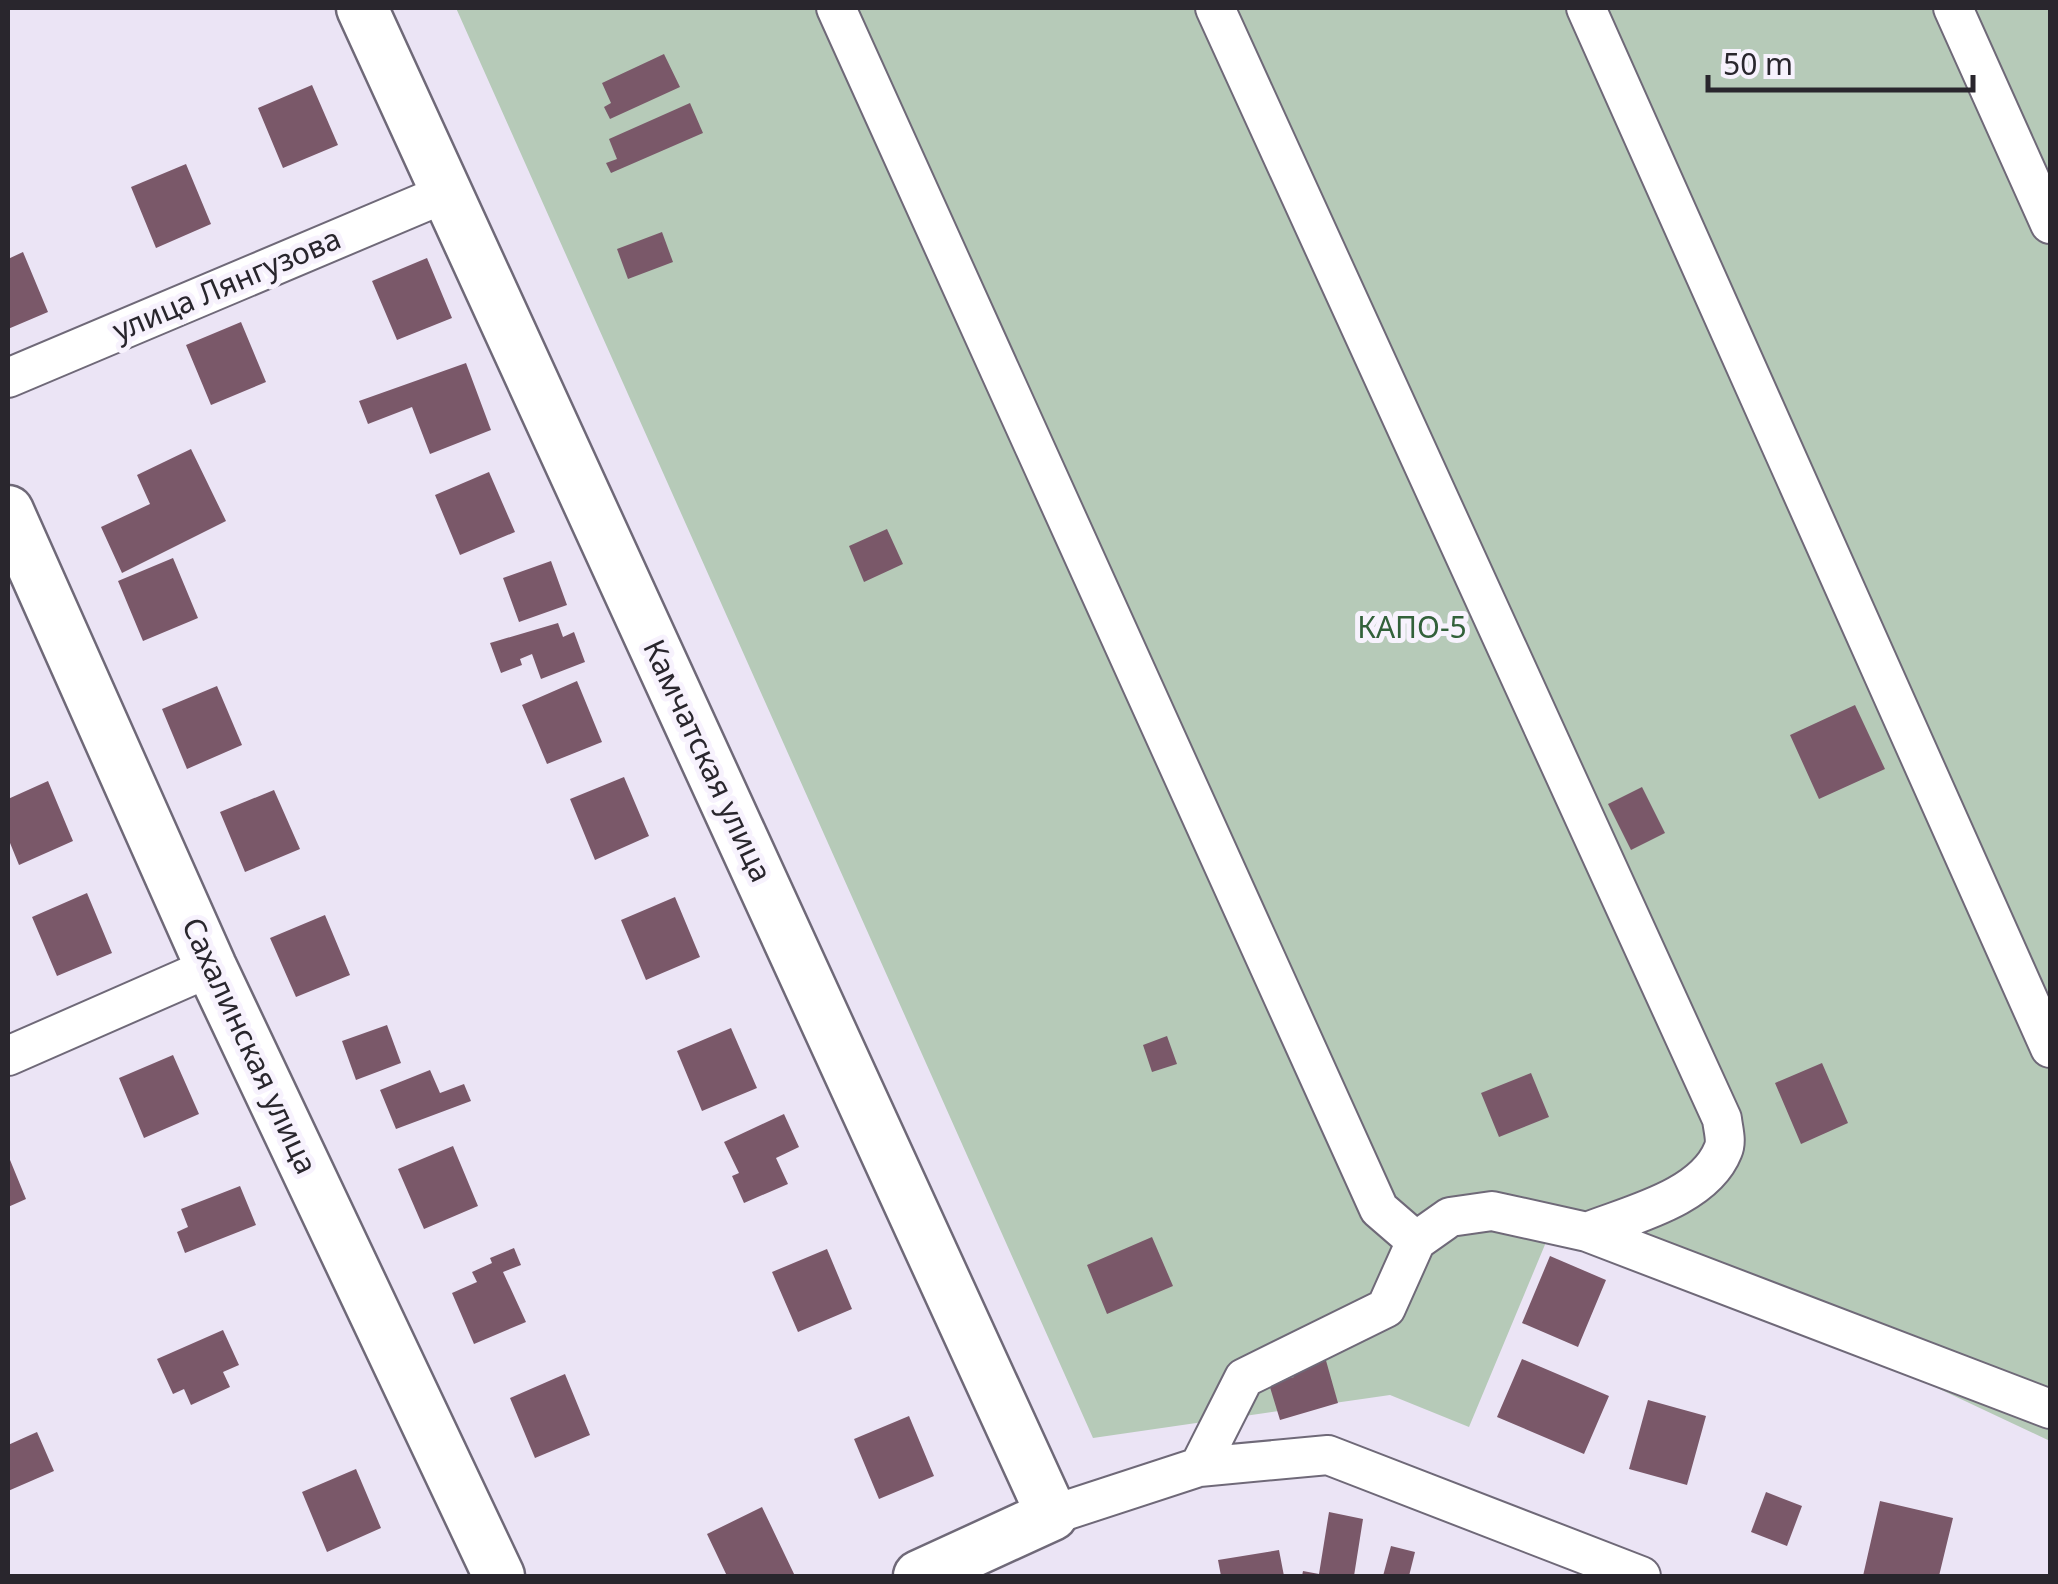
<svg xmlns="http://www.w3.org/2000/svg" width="2058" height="1584" font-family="'Noto Sans',sans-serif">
<rect width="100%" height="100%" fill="#ebe4f5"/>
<!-- green -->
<path fill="#b6cab8" d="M456,8H2050V1441L1829,1337L1549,1235L1469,1427L1390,1395L1093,1438Z"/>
<!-- building -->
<path fill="#7a5869" d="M664,54L680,87L610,119L604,107L611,103L602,83Z
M312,85L338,145L283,168L258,108Z
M690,103L703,133L611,173L606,163L617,159L609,139Z
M186,164L211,224L156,248L131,187Z
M662,232L673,262L628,279L617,249Z
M23,252L48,312L8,329V259Z
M427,258L452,318L397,340L372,281Z
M241,322L266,382L211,405L186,345Z
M466,363L491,430L430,454L412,407L368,424L359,401Z
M191,449L226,521L122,573L101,527L150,504L137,475Z
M489,472L515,532L460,555L435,495Z
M887,529L903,564L864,582L849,546Z
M173,558L198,618L143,641L118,581Z
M551,561L567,605L519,622L503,578Z
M558,623L563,637L574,632L585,662L541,679L532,654L520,659L522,665L501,673L490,643Z
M577,681L602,742L547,764L522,705Z
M217,686L242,745L187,769L162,709Z
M1855,705L1885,769L1819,799L1790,735Z
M624,777L649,836L595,860L570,799Z
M48,781L73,841L19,865L8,838V799Z
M1642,787L1665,833L1631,850L1608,804Z
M274,790L300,849L245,872L220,812Z
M87,893L112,953L57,976L32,917Z
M675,897L700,957L646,980L621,920Z
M325,915L350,975L296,997L270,938Z
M387,1025L401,1063L356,1080L342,1041Z
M731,1028L757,1088L702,1111L677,1051Z
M1167,1036L1177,1064L1152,1072L1143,1045Z
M173,1055L199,1114L144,1138L119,1078Z
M1822,1063L1848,1123L1801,1144L1775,1083Z
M430,1070L440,1093L464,1084L471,1101L396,1129L380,1090Z
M1531,1073L1549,1117L1499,1137L1481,1093Z
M784,1114L799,1147L776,1158L788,1184L744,1203L732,1176L739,1173L724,1142Z
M453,1146L478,1206L424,1229L398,1169Z
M8,1155L26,1199L8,1207Z
M240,1186L256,1225L185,1253L177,1232L188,1227L181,1209Z
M1152,1237L1173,1286L1107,1314L1087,1265Z
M514,1248L521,1265L503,1272L526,1322L474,1344L452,1293L477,1282L472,1272L492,1263L490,1258Z
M827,1249L852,1309L798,1332L772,1272Z
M1550,1256L1606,1280L1578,1347L1522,1323Z
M223,1330L239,1365L223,1372L230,1387L191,1405L184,1389L173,1394L157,1359Z
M1325,1357L1338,1403L1280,1420L1269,1384L1294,1377L1291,1367Z
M1522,1359L1609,1396L1584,1454L1497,1417Z
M565,1374L590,1435L535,1458L510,1398Z
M1648,1400L1706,1416L1687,1485L1629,1469Z
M909,1416L934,1476L879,1499L854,1439Z
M37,1432L54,1471L8,1491V1445Z
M356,1469L381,1528L327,1552L302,1492Z
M1766,1492L1802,1506L1787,1546L1751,1532Z
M1880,1501L1953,1518L1939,1576H1863Z
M762,1507L795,1576H727L707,1534Z
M1329,1512L1363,1519L1354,1576H1302L1303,1571L1319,1574Z
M1391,1546L1415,1552L1409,1576H1383Z
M1279,1550L1284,1576H1221L1218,1560Z"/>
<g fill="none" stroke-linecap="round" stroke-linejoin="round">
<!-- minor casing -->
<g stroke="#6f6978" stroke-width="42">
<path id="minor" d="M836,8L1379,1209L1416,1241
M1215,8L1722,1119C1723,1129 1727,1141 1723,1150C1704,1198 1630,1215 1587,1232
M1586,8L2050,1048
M1953,8L2050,224
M8,378L446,193
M8,1056L211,967
M1199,1467L1244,1378L1386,1308L1416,1241L1450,1217L1492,1211L1587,1232L2050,1409
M1052,1515L1199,1467L1328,1455L1641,1576"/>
</g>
<!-- major casing -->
<g stroke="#6f6978" stroke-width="55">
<path id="major" d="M362,8L1052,1515L919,1576
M8,511L211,967L499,1576"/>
</g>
<!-- minor -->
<use href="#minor" stroke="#fff" stroke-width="38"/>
<!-- major -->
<use href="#major" stroke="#fff" stroke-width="50"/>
</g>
<g text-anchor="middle" stroke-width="10" stroke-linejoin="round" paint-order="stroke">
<!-- street labels -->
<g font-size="30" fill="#29262d" stroke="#f7f2fd">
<text transform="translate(227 285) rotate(-23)" y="10">улица Лянгузова</text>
<text transform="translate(707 761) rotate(65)" y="10">Камчатская улица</text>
<text transform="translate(249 1046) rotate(65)" y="10">Сахалинская улица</text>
</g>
<!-- park labels -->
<g font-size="30" fill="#32613a" stroke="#f7f2fd">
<text x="1412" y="638">КАПО-5</text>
</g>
</g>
<!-- border -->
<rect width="2058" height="1584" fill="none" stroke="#29262d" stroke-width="20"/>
<!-- scale -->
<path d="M1708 75v15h265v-15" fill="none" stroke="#29262d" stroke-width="5"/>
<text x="1723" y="75" font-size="30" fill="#29262d" stroke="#f7f2fd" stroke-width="8" paint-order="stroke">50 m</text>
</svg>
